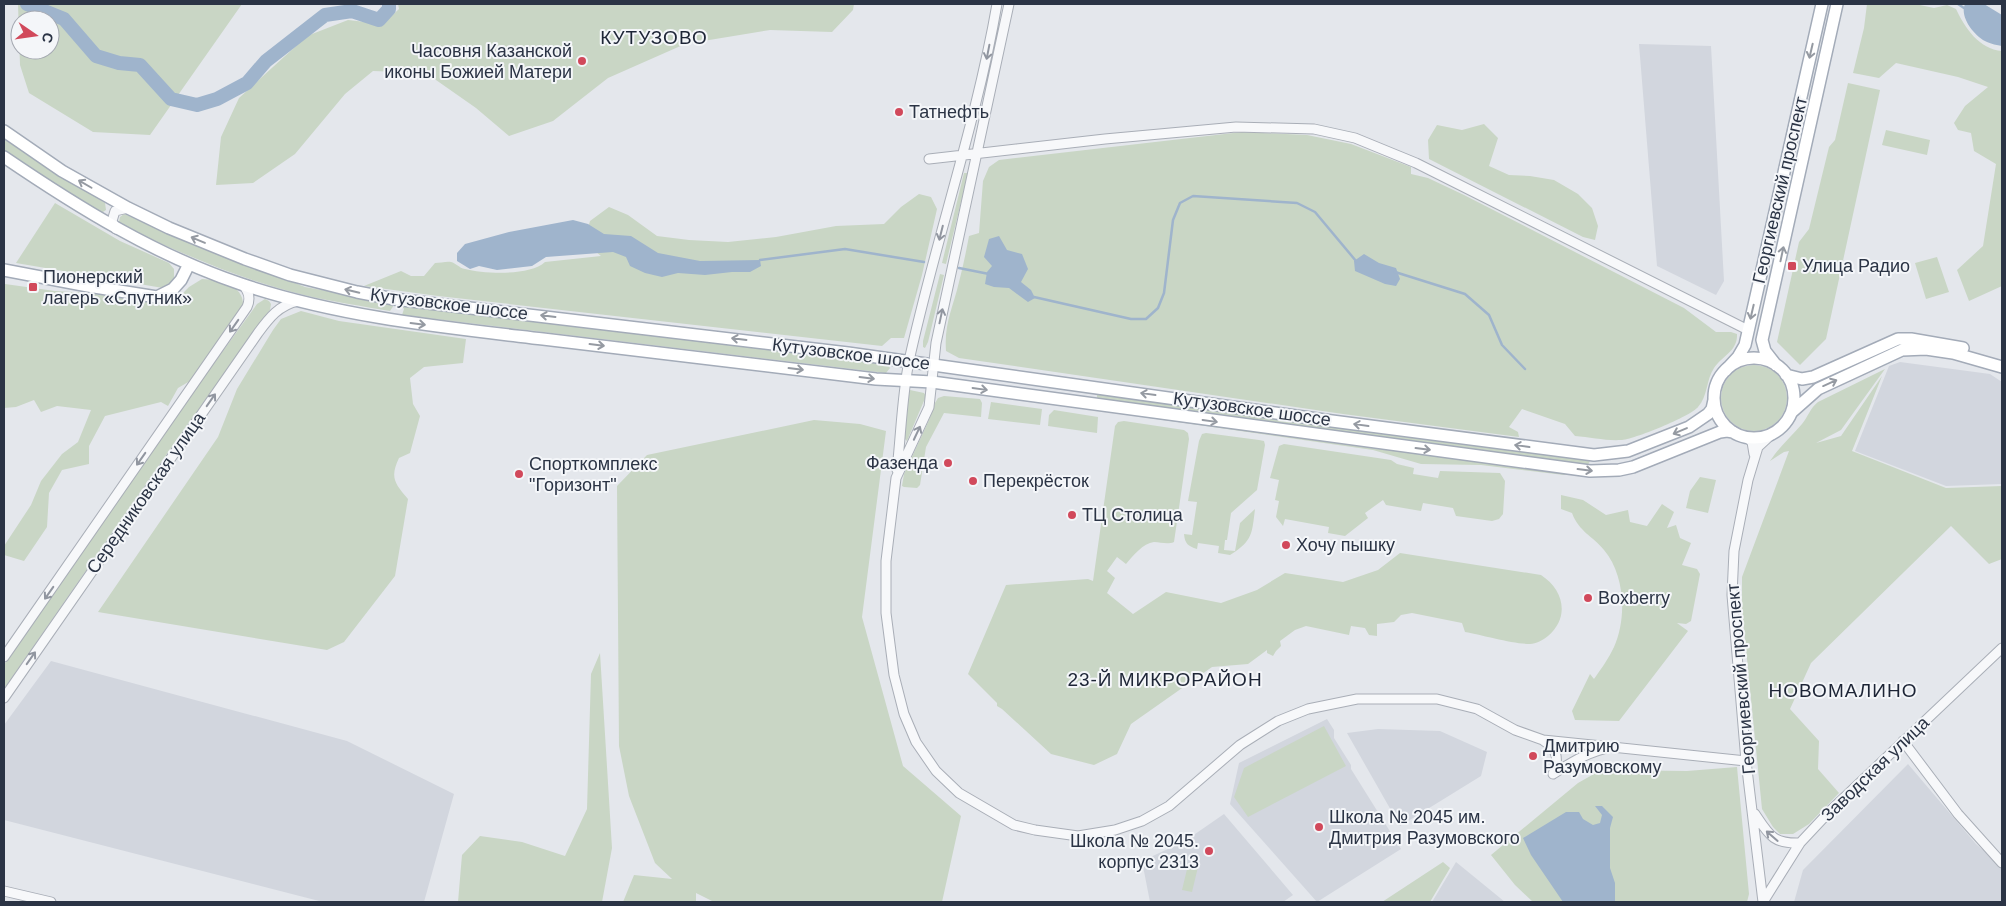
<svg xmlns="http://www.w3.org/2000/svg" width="2006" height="906" font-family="Arial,sans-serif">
<rect width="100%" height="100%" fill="#e4e7ec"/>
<!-- built -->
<path fill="#d2d6de" d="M1639,44L1711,46L1724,281L1716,295L1657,266Z
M1900,362L1990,374L2002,382V484L1946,486L1855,451L1889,366Z
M51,661L347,741L454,794L424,902H323L4,820V725Z
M1327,719L1334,730V738L1351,765V769L1401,849L1317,902L1230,804L1239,763Z
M1378,729L1440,731L1487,752L1481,776L1400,826L1347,733Z
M1908,764L1976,844L2002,867V902H1794L1803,870Z
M1224,814L1293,895L1283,902H1150L1142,861L1185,841Z
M1456,862L1505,902H1432Z"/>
<!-- green -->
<path fill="#c9d6c5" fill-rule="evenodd" d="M18,4H242L150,135L93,132L29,93L20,65ZM20,20H50V50H20Z
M398,4H854L853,10L832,32L770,30L685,44L608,78L553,121L509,136L476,108L426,73L373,71L345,94L295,154L253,183L216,185L221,137L239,98L307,36L348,20L383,24L399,9Z
M1867,4H1915L1934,8L1947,5L1956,9C1965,28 1979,49 2002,51V286L1969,301L1957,270L1983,246L1996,164L1974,151L1971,133L1958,130L1954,123L1965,106L1988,87L1958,77L1896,63L1879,78L1853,73L1864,28Z
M1848,83L1880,90L1826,339L1800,365L1777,342L1799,242L1809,229L1829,147L1835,140Z
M1484,124L1498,138L1489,166L1509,175L1530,176L1554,180L1578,194L1592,208L1598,226L1595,240L1583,237L1429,159L1428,140L1437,125L1462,130Z
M1886,130L1930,140L1927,155L1882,145Z
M1242,132L1307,135L1351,144L1411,167V174L1428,178L1464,195L1684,308L1716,332H1731L1737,334C1738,351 1722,356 1714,368C1706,380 1708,396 1698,407C1691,416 1633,440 1621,440C1606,441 1590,437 1575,436L1565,424L1522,409L1509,427L1518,432L1519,437L1343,414L959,358L946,351C944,323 953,308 959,282C963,267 966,252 969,236L979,233L983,181L989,167L999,160Z
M4,138L105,203L106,210L103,212H98L4,152Z
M964,173H968L946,264L942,263Z
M919,194L931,197L937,209L922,275L904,338H891L882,346L438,296L364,286L401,271L411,276H424L435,263C440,263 447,261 451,262C456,263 459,268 465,269C485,274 530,276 545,262L601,256L584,242L590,221L609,207L628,215L657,236L689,240L728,242L776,237L836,226L884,224L901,207Z
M55,203L120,241L169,263L174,269V280L163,288L16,263Z
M124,214L305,287L392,303L394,305L390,311C362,306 333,302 304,295C241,280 181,253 122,226L119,222L120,217Z
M1937,257L1949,292L1926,299L1915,263Z
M940,274L944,275L928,342L925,348L923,347V341Z
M202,279C220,280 245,285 243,307L190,381L178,388L168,406L161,402L105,416L89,446V464L62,470L49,493L47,527L24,561L4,555V546L31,505L41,481L62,454L78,442L91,410L57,406L41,412L34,400L16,407L4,408V286L5,284L55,291L89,293L164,305L179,297L189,287Z
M265,299L269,301L271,304L270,310L178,438L4,689V665L167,428L257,304Z
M402,306L584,326L887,364L890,368L886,373L402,315L404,309Z
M301,311L339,321L466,339L463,363L424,367L410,378L413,404L420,416L410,453L399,458C390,477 394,483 408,499L395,576L344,642L327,650L98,612L218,437L237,389L273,330L281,319Z
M1721 398a33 33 0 1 1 66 0a33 33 0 1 1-66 0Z
M1885,369L1841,430L1816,443L1841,436L1882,376L1852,451L1946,488L2002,486V559L1989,564L1951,526L1811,663L1790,709L1819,741L1818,769L1839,793L1809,824L1793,834H1780L1773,827L1762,809L1742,609V577L1789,451L1784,452L1770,461C1779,447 1791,437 1802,424C1808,417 1810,408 1818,402Z
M945,389L1565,471L1567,474L1564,475L1481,465L1421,464L1373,450Z
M910,390L924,393L926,396L907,441L904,438L907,392Z
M1100,393L1590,461L1588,465L1099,400L1097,398V395Z
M944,396L980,399L982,403L981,417L944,413L926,447L920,485L917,488L904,487L902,486L904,474L929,420L935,403L938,398Z
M991,402L1042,409L1040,425L988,419Z
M1054,410L1098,417L1097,433L1048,426L1049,415Z
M814,420L860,424L886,431L862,617L903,766L961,816L942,902H714L696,893V902H623L634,875L672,879L655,863L629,796L619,746L617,486L647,455Z
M1124,421L1184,430L1188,433L1189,439L1174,542C1167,545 1161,542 1154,542C1143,543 1133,556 1126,564L1117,557L1107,571L1115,578L1107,593L1133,614L1166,592L1221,603L1257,590L1285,573L1343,582L1378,570L1400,553L1541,575C1564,590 1570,617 1548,636C1543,640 1536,644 1530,644C1513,644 1482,635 1465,632L1462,623L1412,613L1401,615L1394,622L1377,624V636L1369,635L1365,628L1351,626L1349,635L1306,626L1295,630L1280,641L1281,646L1276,651L1273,656L1267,653V650L1248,664L1212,667L1131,724L1117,754L1094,765L1051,754L1002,709L997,706V703L968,674L1006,585L1088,579L1093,581L1115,426L1118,422Z
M1206,433L1259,440L1264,441L1265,445L1257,490L1231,513L1227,540H1225L1224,550L1235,551L1240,523L1255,509C1252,533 1253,541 1230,555L1218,553L1219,546L1198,543L1197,549C1188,546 1185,544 1184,534L1192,535L1197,502L1188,501L1199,441L1202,434Z
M1284,444L1391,460L1397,464L1414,468L1413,474L1438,478L1440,471L1500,473L1505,481L1503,514L1499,519L1492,521L1456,516L1453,508L1423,503L1421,511L1386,505L1383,500L1365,513L1368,518L1345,536L1328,533L1329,527L1285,519L1283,526L1276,517L1279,501L1275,500L1279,480L1270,478L1279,446Z
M1700,477L1716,480L1708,513L1686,508L1690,491Z
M1561,495L1583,500L1606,515L1628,510L1630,522L1647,526L1662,504L1674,512L1667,528L1676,525L1680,538L1691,543L1682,565L1697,569L1700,574L1691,621L1686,624L1677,623L1688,631L1619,721L1575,720L1572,711L1590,674L1594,679C1601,669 1609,658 1614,647C1627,618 1625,575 1604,550C1593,536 1579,532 1572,513L1561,509Z
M600,653L612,848L602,902H458L462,855L480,836L522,842L565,856L587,809L591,674Z
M1324,726L1346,766L1248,817L1234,797L1244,768Z
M1737,767L1749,894L1747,902H1533L1515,885L1491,855L1578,783L1601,770L1687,771Z
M1443,862L1450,868L1430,902H1382Z
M1188,865L1198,867L1192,892L1182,890Z"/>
<!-- water -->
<path fill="#9fb4cc" d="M1965,4H1984L2002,15V46C1997,45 1991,44 1987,42C1975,37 1959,17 1965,4Z
M573,220L588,224L604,234L631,236L658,253L700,261L760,260L761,266L750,272H732L705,275L678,273L662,277L645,273L630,266L626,257L613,252L546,257L532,266L497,270L479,266L470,269L457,261V253L465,244L509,232Z
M999,236L1007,250L1022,254L1028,269L1021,282L1031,290L1035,298L1028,302L1009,288L994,287L985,284L987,272L992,266L984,257L989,239Z
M1364,254L1379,263L1396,268L1400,279L1396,286L1385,284L1355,271L1354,261Z
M1595,806H1602L1613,817L1610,828V868L1615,883V902H1563L1531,855L1523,838L1566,812H1579L1583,819L1593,825L1600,823L1602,815Z"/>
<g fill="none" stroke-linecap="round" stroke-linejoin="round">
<!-- stream -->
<path stroke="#9fb4cc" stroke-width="2.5" d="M1958,4L1964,8
M760,260L845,249L924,262
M959,268L989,274
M1395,272L1465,294L1489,315L1502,345L1525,369
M1034,297L1131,319H1146L1158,308L1164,293L1173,220L1180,203L1193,196L1297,203L1315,212L1356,261"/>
<!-- river -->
<path stroke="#9fb4cc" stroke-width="14" d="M27,4L64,19L96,56L119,63L140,65L171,99L197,105L217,99L247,83L266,61L325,15L352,11L379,20L389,9V4"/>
<!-- minor casing -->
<g stroke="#a9aeb7" stroke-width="11">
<path id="minor" d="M1009,4L936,343L929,407L896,478L886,561V613L894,675L904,714L916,742L936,771L959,793L1014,825L1035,830L1078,836L1115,830L1142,821L1169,806L1240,745L1278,721L1308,709L1357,699H1437L1477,709L1515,730L1543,740L1612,747
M929,159L1105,139L1236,127L1314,129L1355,138L1416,163L1748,330
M116,229L112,221L115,211L128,208
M1747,438L1752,442L1754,454
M897,470C901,434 902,396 909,361C935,241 976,125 997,4
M4,657L247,307C251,298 249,291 242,284
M4,698L258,333C269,318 279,305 298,301
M1544,741C1558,749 1559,760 1553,774
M1903,741L1958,814L2002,863
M1553,774C1572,762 1589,751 1612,747L1746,761
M1755,814C1769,835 1773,844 1800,843
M4,891L51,902
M1763,902L1746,761L1732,595L1734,551L1748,480L1758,447L1771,435
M1763,902L1800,843L1830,811L2002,648"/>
</g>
<!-- major casing -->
<g stroke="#a3abb8" stroke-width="14">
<path id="major" d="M4,131L62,171L128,208L169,228L245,259L290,275L357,292L394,299L848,353L1332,421L1594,455L1628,451L1689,427L1708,414L1712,409L1714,400
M4,157C79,208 155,255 241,284C339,317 441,327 543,339C654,352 765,365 876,379L932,382L1590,471L1619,470L1633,467L1720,432L1727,431L1733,432
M4,270L88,286L157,297L173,289L181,280L189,264
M1714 398a40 40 0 1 1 80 0a40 40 0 1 1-80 0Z
M1776,365L1765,351L1762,340L1837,4
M1725,371L1738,357L1745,345L1822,4
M1786,375L1802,379L1813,377L1898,339H1911L1963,348
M1792,412L1818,389L1902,350L1926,349L1953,353L2002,367"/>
</g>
<!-- minor -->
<use href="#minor" stroke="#f7f8fa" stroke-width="9"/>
<!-- major -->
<use href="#major" stroke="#fff" stroke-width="11"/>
</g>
<!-- one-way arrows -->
<defs><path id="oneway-shaft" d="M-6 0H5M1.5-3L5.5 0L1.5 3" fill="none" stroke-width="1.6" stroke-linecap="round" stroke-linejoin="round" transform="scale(1.25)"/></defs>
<g stroke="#959aa2">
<use href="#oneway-shaft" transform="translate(1811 51) rotate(103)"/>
<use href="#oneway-shaft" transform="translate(85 184) rotate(-150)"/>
<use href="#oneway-shaft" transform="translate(198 240) rotate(-157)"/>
<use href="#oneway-shaft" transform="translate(1782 254) rotate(-78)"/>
<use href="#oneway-shaft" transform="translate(352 291) rotate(-167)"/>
<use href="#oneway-shaft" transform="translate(1752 312) rotate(103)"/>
<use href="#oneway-shaft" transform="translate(548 316) rotate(-173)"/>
<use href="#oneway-shaft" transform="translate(418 324) rotate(7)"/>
<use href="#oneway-shaft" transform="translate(739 339) rotate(-173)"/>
<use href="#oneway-shaft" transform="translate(597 345) rotate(7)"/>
<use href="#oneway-shaft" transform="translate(796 369) rotate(7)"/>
<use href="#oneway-shaft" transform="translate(867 378) rotate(7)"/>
<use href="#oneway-shaft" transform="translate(1830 383) rotate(-24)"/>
<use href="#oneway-shaft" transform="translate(980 389) rotate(8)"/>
<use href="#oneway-shaft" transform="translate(1148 394) rotate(-172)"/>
<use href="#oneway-shaft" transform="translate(1210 421) rotate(8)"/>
<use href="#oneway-shaft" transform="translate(1361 425) rotate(-172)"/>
<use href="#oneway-shaft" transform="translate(1680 431) rotate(157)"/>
<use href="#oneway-shaft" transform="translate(1522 446) rotate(-172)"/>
<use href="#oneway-shaft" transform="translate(1423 449) rotate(7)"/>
<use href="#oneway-shaft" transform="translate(1585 470) rotate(7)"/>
</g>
<g stroke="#9196a0">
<use href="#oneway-shaft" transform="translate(988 52) rotate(101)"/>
<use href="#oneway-shaft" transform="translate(941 233) rotate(104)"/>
<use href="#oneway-shaft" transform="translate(941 316) rotate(-78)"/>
<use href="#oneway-shaft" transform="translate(234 326) rotate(125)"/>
<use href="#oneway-shaft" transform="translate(211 400) rotate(-55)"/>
<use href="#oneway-shaft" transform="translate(917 433) rotate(-65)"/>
<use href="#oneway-shaft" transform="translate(141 459) rotate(125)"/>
<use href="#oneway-shaft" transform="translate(49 593) rotate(125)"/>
<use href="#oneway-shaft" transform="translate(31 658) rotate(-55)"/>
<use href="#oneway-shaft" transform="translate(1772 836) rotate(-139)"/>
</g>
<!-- markers -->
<g fill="#d1495b" stroke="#f4f6f9" stroke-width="2">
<circle cx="582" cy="61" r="5"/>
<circle cx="899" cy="112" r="5"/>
<rect x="1787" y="261" width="10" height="10" rx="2.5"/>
<rect x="28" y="282" width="10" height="10" rx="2.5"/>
<circle cx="948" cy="463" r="5"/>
<circle cx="519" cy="474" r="5"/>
<circle cx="973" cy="481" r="5"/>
<circle cx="1072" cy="515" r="5"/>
<circle cx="1286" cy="545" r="5"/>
<circle cx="1588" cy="598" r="5"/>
<circle cx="1533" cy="756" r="5"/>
<circle cx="1319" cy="827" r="5"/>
<circle cx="1209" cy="851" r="5"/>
</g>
<g text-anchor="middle" stroke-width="4" stroke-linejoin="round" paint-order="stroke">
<!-- poi labels -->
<g font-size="18" fill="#2b3445" stroke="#f4f6f9" text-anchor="start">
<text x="572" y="57" text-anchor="end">Часовня Казанской<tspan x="572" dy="21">иконы Божией Матери</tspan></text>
<text x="909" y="118">Татнефть</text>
<text x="1802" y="272">Улица Радио</text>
<text x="43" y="283">Пионерский<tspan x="43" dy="21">лагерь «Спутник»</tspan></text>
<text x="938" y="469" text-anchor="end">Фазенда</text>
<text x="529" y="470">Спорткомплекс<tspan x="529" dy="21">"Горизонт"</tspan></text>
<text x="983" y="487">Перекрёсток</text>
<text x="1082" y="521">ТЦ Столица</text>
<text x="1296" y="551">Хочу пышку</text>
<text x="1598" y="604">Boxberry</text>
<text x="1543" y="752">Дмитрию<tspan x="1543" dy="21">Разумовскому</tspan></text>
<text x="1329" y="823">Школа № 2045 им.<tspan x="1329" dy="21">Дмитрия Разумовского</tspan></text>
<text x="1199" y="847" text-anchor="end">Школа № 2045.<tspan x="1199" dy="21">корпус 2313</tspan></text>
</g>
<!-- street labels -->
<g font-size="18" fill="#2b3445" stroke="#f4f6f9">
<text transform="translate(1780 190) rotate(-77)" y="6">Георгиевский проспект</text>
<text transform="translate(449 304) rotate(7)" y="6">Кутузовское шоссе</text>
<text transform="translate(851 354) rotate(7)" y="6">Кутузовское шоссе</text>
<text transform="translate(1252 409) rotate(8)" y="6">Кутузовское шоссе</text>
<text transform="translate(146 493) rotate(-55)" y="6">Середниковская улица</text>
<text transform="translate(1741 679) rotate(-95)" y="6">Георгиевский проспект</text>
<text transform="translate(1875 769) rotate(-44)" y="6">Заводская улица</text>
</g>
<!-- neighbourhood labels -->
<g font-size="19" letter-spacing="1" fill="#1d2536" stroke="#f4f6f9">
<text x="654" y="44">КУТУЗОВО</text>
<text x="1165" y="686">23-Й МИКРОРАЙОН</text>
<text x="1843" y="697">НОВОМАЛИНО</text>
</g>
</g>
<!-- border -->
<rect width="2006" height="906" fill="none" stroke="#2b3445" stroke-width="10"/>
<!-- north arrow -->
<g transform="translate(35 35) rotate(103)"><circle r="24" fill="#f4f6f9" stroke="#a4a8b1"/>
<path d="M0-4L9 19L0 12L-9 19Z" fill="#d1495b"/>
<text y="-8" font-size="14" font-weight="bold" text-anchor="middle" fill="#2b3445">С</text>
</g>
</svg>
